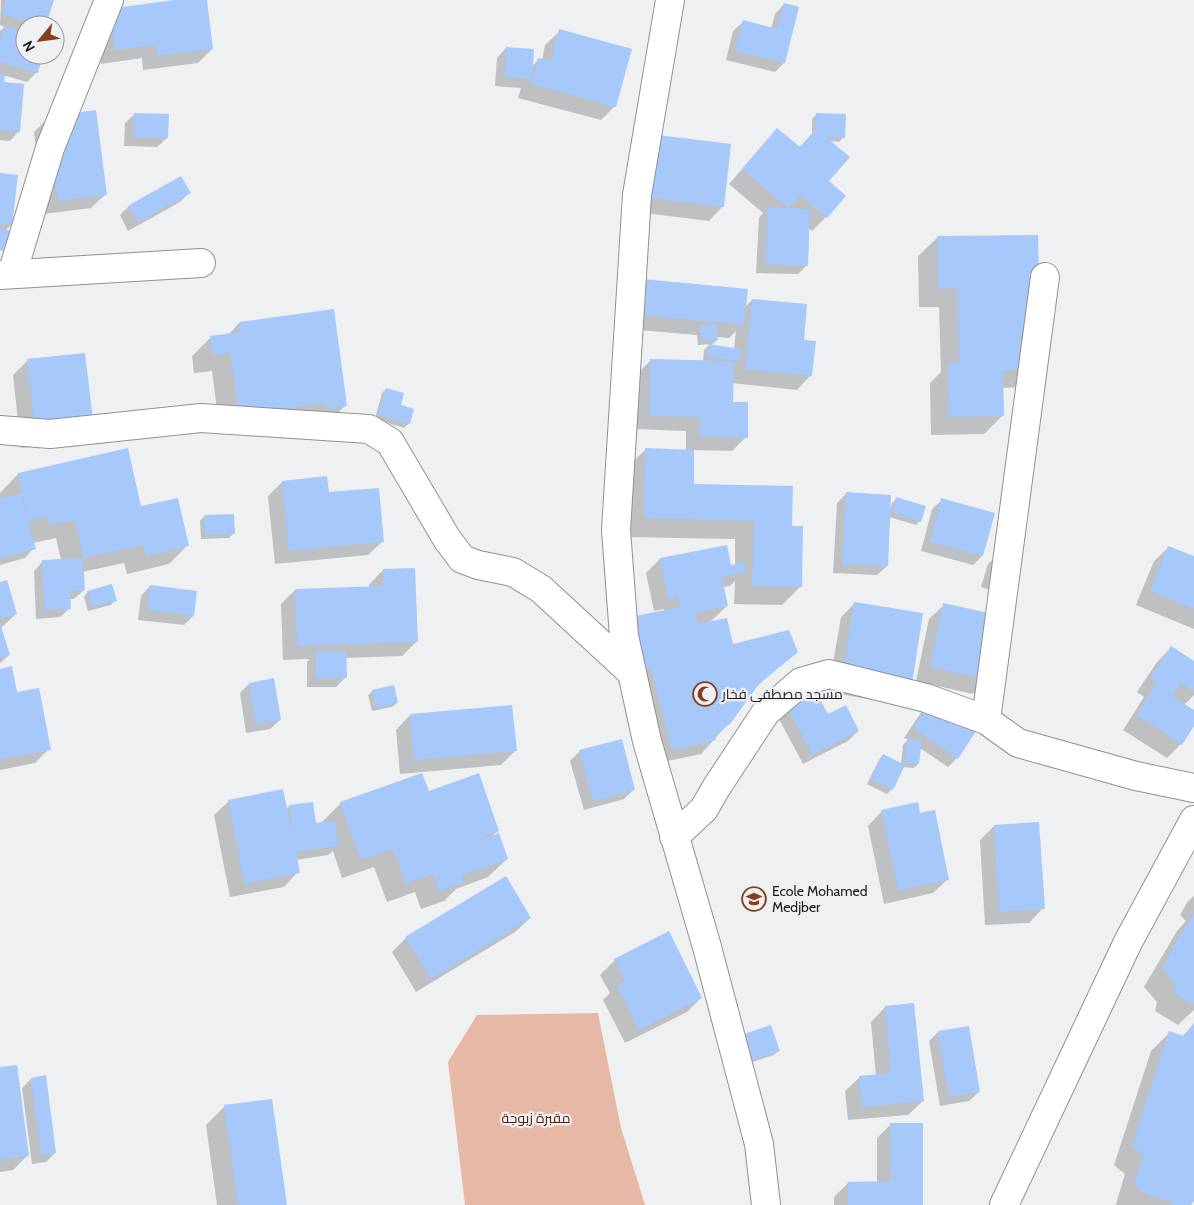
<svg xmlns="http://www.w3.org/2000/svg" width="1194" height="1205" font-family="Cabin,Cairo,sans-serif">
<rect width="100%" height="100%" fill="#eef0f2"/>
<!-- green -->
<path fill="#e7b8a5" d="M598,1013L621,1128L645,1205H465L448,1062L477,1015Z"/>
<!-- shadow -->
<path fill="#0003" fill-rule="evenodd" d="M1,0H52L44,25H25V55H42L36,73L27,82L3,75V83L19,131L10,141L0,140V31L5,27L0,25Z
M183,0H206L212,49L198,63L143,70L142,58L101,64L96,24Z
M784,4V63L775,72L726,60L733,31L743,22L771,29L775,14Z
M560,31L615,106L601,120L518,98L521,88L495,86L497,58L506,48L532,66L539,59L542,60L545,45Z
M135,114L167,138L157,147L124,146L125,123Z
M817,114L843,137L839,142L829,141L826,217L812,231L808,228L807,265L798,274L756,273L759,218L763,213L729,184L777,129L799,148L813,133L812,132V119Z
M48,118L106,194L91,208L44,214L34,132Z
M730,145L723,206L709,221L629,211Z
M0,174L11,225L5,231L0,252Z
M181,178L189,193L180,202L128,231L120,215L129,206Z
M1037,236L1021,387L1002,388L1003,415L984,434L931,435L930,383L941,372L939,307H919L918,256L937,238Z
M618,294L745,307L752,300L802,341L811,375L797,390L732,383V403L746,437L732,451L693,450L692,485L791,527L801,586L782,605L734,604L735,581L730,586L723,587L727,606L710,622L732,645L796,651L754,689L729,723L701,754L658,763L636,682L665,612L664,609L654,611L646,573L660,559L730,566L735,565V539L625,537L626,468L645,450L686,451V431L635,429L636,375L651,360L703,362L704,350L710,344L698,345L697,335L615,328ZM736,331L734,349L710,346L717,340V337L729,338Z
M239,323L345,406L327,424L220,433L212,371L194,373L192,356L211,337L228,335Z
M27,361L78,442L21,448L13,375Z
M386,389L399,406L409,423L404,428L375,419L382,393Z
M18,474L140,508L187,546L169,564L127,574L124,563L82,572L84,590L74,599H69L70,608L60,617L36,619L34,571L43,561L61,560L56,538L33,543L34,548L25,558L0,565V493Z
M282,482L328,494L383,541L368,555L275,564L268,496Z
M846,494L890,510L892,503L897,498L920,521L916,525L889,517L887,566L877,575L833,573L837,503Z
M942,500L982,556L973,565L921,551L932,509Z
M204,516L234,533L229,538L201,539L200,521Z
M1169,547L1194,557V629L1136,605L1154,561Z
M992,560L1016,567L1004,595L981,587L988,564Z
M383,570L417,641L402,656L345,658V678L336,687H307V662L309,659L283,660L281,604L295,590L369,588V585Z
M0,583L16,614L1,628L9,655L0,663Z
M150,586L193,616L184,625L138,620L141,596Z
M88,592L115,600L111,605L88,611L84,597Z
M855,603L896,704L828,692L841,617Z
M944,605L987,679L973,694L916,681L929,619Z
M1171,648L1194,663V695L1184,705L1194,711V723L1181,744L1167,758L1123,730L1144,697L1137,692L1157,662Z
M0,670L16,693L49,749L35,763L0,770Z
M249,684L280,720L270,729L246,733L240,693Z
M373,691L397,703L392,707L372,711L368,695Z
M788,707L827,716L858,731L848,741L803,764L778,717Z
M924,708L957,758L948,767L920,748L918,764L914,768L902,767L892,789L887,794L867,784L879,760L883,755L901,764L903,745L908,740L904,738Z
M410,715L515,751L501,765L400,774L396,730Z
M580,751L634,789L624,799L584,810L570,761Z
M428,792L498,831L491,837L507,859L488,877L456,889L444,901L421,909L415,892L387,902L374,867L342,878L333,851L328,855L296,860L298,872L284,887L230,897L214,815L229,801L286,810L289,806L315,825L323,824L322,822L341,803Z
M882,811L920,815L948,879L933,893L884,904L868,826Z
M994,826L1043,908L1029,923L985,925L980,840Z
M1194,896V1010L1178,1025L1155,1011L1157,1002L1144,987L1177,931L1186,921L1180,915L1188,901Z
M530,918L515,932L416,992L392,952L406,938Z
M669,933L701,998L687,1012L625,1043L603,1000L610,993L600,975L615,960Z
M885,1007L923,1101L908,1115L848,1120L845,1091L860,1077L876,1076L871,1022Z
M1194,1024V1198L1189,1205H1117L1116,1204L1125,1174L1114,1165L1151,1051L1169,1033L1182,1037Z
M938,1032L979,1092L969,1101L940,1106L929,1041Z
M745,1035L778,1051L774,1055L749,1063L741,1039Z
M0,1068L28,1155L13,1170L0,1172Z
M31,1079L55,1153L46,1162L32,1164L22,1088Z
M225,1106L285,1205H217L206,1125Z
M891,1124L922,1205H834V1197L848,1183H877V1138Z"/>
<!-- building -->
<path fill="#a7c8fb" d="M6,0H54L46,25H38L2,14Z
M174,0H207L213,49L157,56L156,45L115,50L109,9Z
M784,3L799,7L785,63L735,51L743,20L777,29Z
M4,26L25,32V55H43L38,73L0,62V39Z
M559,29L632,49L616,107L531,84L538,58L551,61Z
M506,47L534,49L532,79L504,77Z
M0,74H5L4,82L24,84L20,132L0,130Z
M96,110L107,195L58,201L47,117Z
M134,113L169,114L168,138L133,137Z
M816,113L846,114L845,138L826,137L850,157L829,181L846,196L827,218L800,195L789,208L810,209L808,266L765,264L768,207L788,208L742,169L777,128L800,147L815,130Z
M650,134L731,144L724,207L642,197Z
M0,173L18,175L12,225L0,224Z
M181,176L191,193L138,222L129,205Z
M0,227L10,231L3,251L0,250Z
M1038,235L1041,369L1003,370L1004,416L949,417L948,363H959L957,288L938,289L937,236Z
M632,278L748,289L744,325L629,314Z
M752,299L807,304L804,340L816,341L812,376L745,369Z
M334,309L347,406L327,409L326,403L239,415L230,353L213,355L210,336L240,332L239,322Z
M716,324L718,340L702,341L700,325Z
M708,344L741,349L740,361L707,356Z
M85,353L94,428L35,434L27,359Z
M650,359L734,361L733,402H748V438L699,436L700,417L649,416Z
M386,388L404,393L401,405L414,409L410,424L378,415Z
M128,448L141,506L178,498L189,546L146,556L143,545L83,558L75,520L49,525L47,517L28,521L36,549L0,559V498L21,493L28,519L18,473Z
M645,448L694,450V484L793,486L792,526H803L802,587L752,586L754,521L644,518Z
M327,476L329,492L379,488L384,542L289,551L282,481Z
M846,492L891,495L888,566L842,564Z
M896,497L926,506L921,522L892,512Z
M941,498L995,513L983,556L930,542Z
M234,514L235,534L205,535L204,515Z
M727,545L731,565L744,562L746,572L722,577L728,606L695,613L698,624L727,618L733,644L789,630L798,652L759,684L730,724L714,735L716,740L672,750L651,668L642,670L631,617L680,607L678,596L668,598L660,558Z
M1168,546L1194,556V609L1150,591Z
M83,558L85,590L70,591L71,609L45,610L42,560Z
M415,568L418,642L297,646L295,589L383,586V569Z
M7,580L17,614L0,619V582Z
M112,584L117,601L92,607L87,591Z
M150,585L197,591L194,616L147,610Z
M854,602L923,613L911,690L842,678Z
M943,603L1002,616L988,680L930,667Z
M0,623L10,655L0,658Z
M1171,646L1194,661V692L1181,683L1172,696L1194,710V726L1182,745L1137,715L1157,683L1150,678Z
M316,651H346L347,678H316Z
M12,666L17,692L39,688L51,750L0,759V669Z
M274,678L281,720L255,725L249,683Z
M394,685L398,703L376,708L372,690Z
M816,692L828,714L846,705L859,731L812,755L787,706Z
M933,697L978,728L958,759L913,728Z
M512,705L517,751L414,760L410,714Z
M622,739L635,790L593,801L579,750Z
M907,739L922,740L919,764L904,763Z
M883,754L905,765L893,790L870,779Z
M422,773L429,791L479,773L499,831L481,838V840L499,833L508,859L461,876L464,883L439,891L433,874L406,884L393,849L361,860L340,802Z
M283,789L293,837L289,805L313,802L316,823L335,821L339,846L296,852L300,873L244,884L228,800Z
M918,802L920,813L935,810L949,880L898,890L881,810Z
M1039,822L1045,909L999,912L994,825Z
M506,876L531,918L431,979L405,937Z
M1194,913V1005L1173,992L1175,983L1162,967Z
M669,931L702,998L639,1030L617,985L625,981L614,959Z
M914,1003L924,1101L862,1107L859,1076L891,1073L885,1006Z
M1194,1023V1201L1191,1205H1173L1168,1201L1146,1194L1134,1185L1143,1155L1132,1146L1169,1031L1184,1036Z
M771,1025L780,1051L753,1060L744,1034Z
M969,1026L980,1092L949,1097L938,1031Z
M17,1065L29,1156L0,1160V1067Z
M46,1075L56,1153L41,1155L31,1078Z
M272,1099L287,1205H238L224,1105Z
M890,1123H923V1205H848V1182L891,1181Z"/>
<g fill="none" stroke-linecap="round" stroke-linejoin="round">
<!-- minor casing -->
<g stroke="#909194" stroke-width="30">
<path id="minor" d="M670,0L637,195L616,530L624,636L647,741L707,947L759,1144L766,1205
M12,274L50,148L109,0
M0,275L201,263
M0,430L50,434L201,418L369,429L390,442L447,539L462,559L478,565L513,572L541,589L632,673
M986,720L1045,277
M674,837L704,809L716,788L766,712L801,682L829,674L926,698L986,720L1018,743L1136,776L1194,788
M1004,1205L1128,942L1194,820"/>
</g>
<!-- minor -->
<use href="#minor" stroke="#fff" stroke-width="28"/>
</g>
<!-- icons -->
<defs>
<g id="mosque-ring" transform="scale(1.25)"><circle r="9.5" fill="#eef0f2" stroke="#853e1e" stroke-width="1.5"/><path d="M3.5-4.9A6 6 0 1 0 3.5 4.9A5 5 0 1 1 3.5-4.9Z" fill="#853e1e"/></g>
<g id="school-ring" transform="scale(1.25)"><circle r="9.5" fill="#eef0f2" stroke="#853e1e" stroke-width="1.5"/><path d="M0-5L7-2L0 1L-7-2ZM-4 1L0 2.5L4 1V4Q0 6-4 4Z" fill="#853e1e"/></g>
</defs>
<g fill-rule="evenodd">
<use href="#mosque-ring" x="705" y="694"/>
<use href="#school-ring" x="754" y="899"/>
</g>
<g text-anchor="middle" stroke-width="4.5" stroke-linejoin="round" paint-order="stroke">
<!-- poi labels -->
<g font-size="14" fill="#1a1a1b" stroke="#eef0f2" text-anchor="start">
<text x="722" y="699">مسجد مصطفى فخار</text>
<text x="772" y="896">Ecole Mohamed<tspan x="772" dy="16">Medjber</tspan></text>
</g>
<!-- park labels -->
<g font-size="14" fill="#5a2309" stroke="#eef0f2">
<text x="536" y="1123">مقبرة زبوجة</text>
</g>
</g>
<!-- north arrow -->
<g transform="translate(40 40) rotate(241)"><circle r="24" fill="#eef0f2" stroke="#999a9c"/>
<path d="M0-4L9 19L0 12L-9 19Z" fill="#853e1e"/>
<text y="-8" font-size="14" font-weight="bold" text-anchor="middle" fill="#1a1a1b">N</text>
</g>
</svg>
